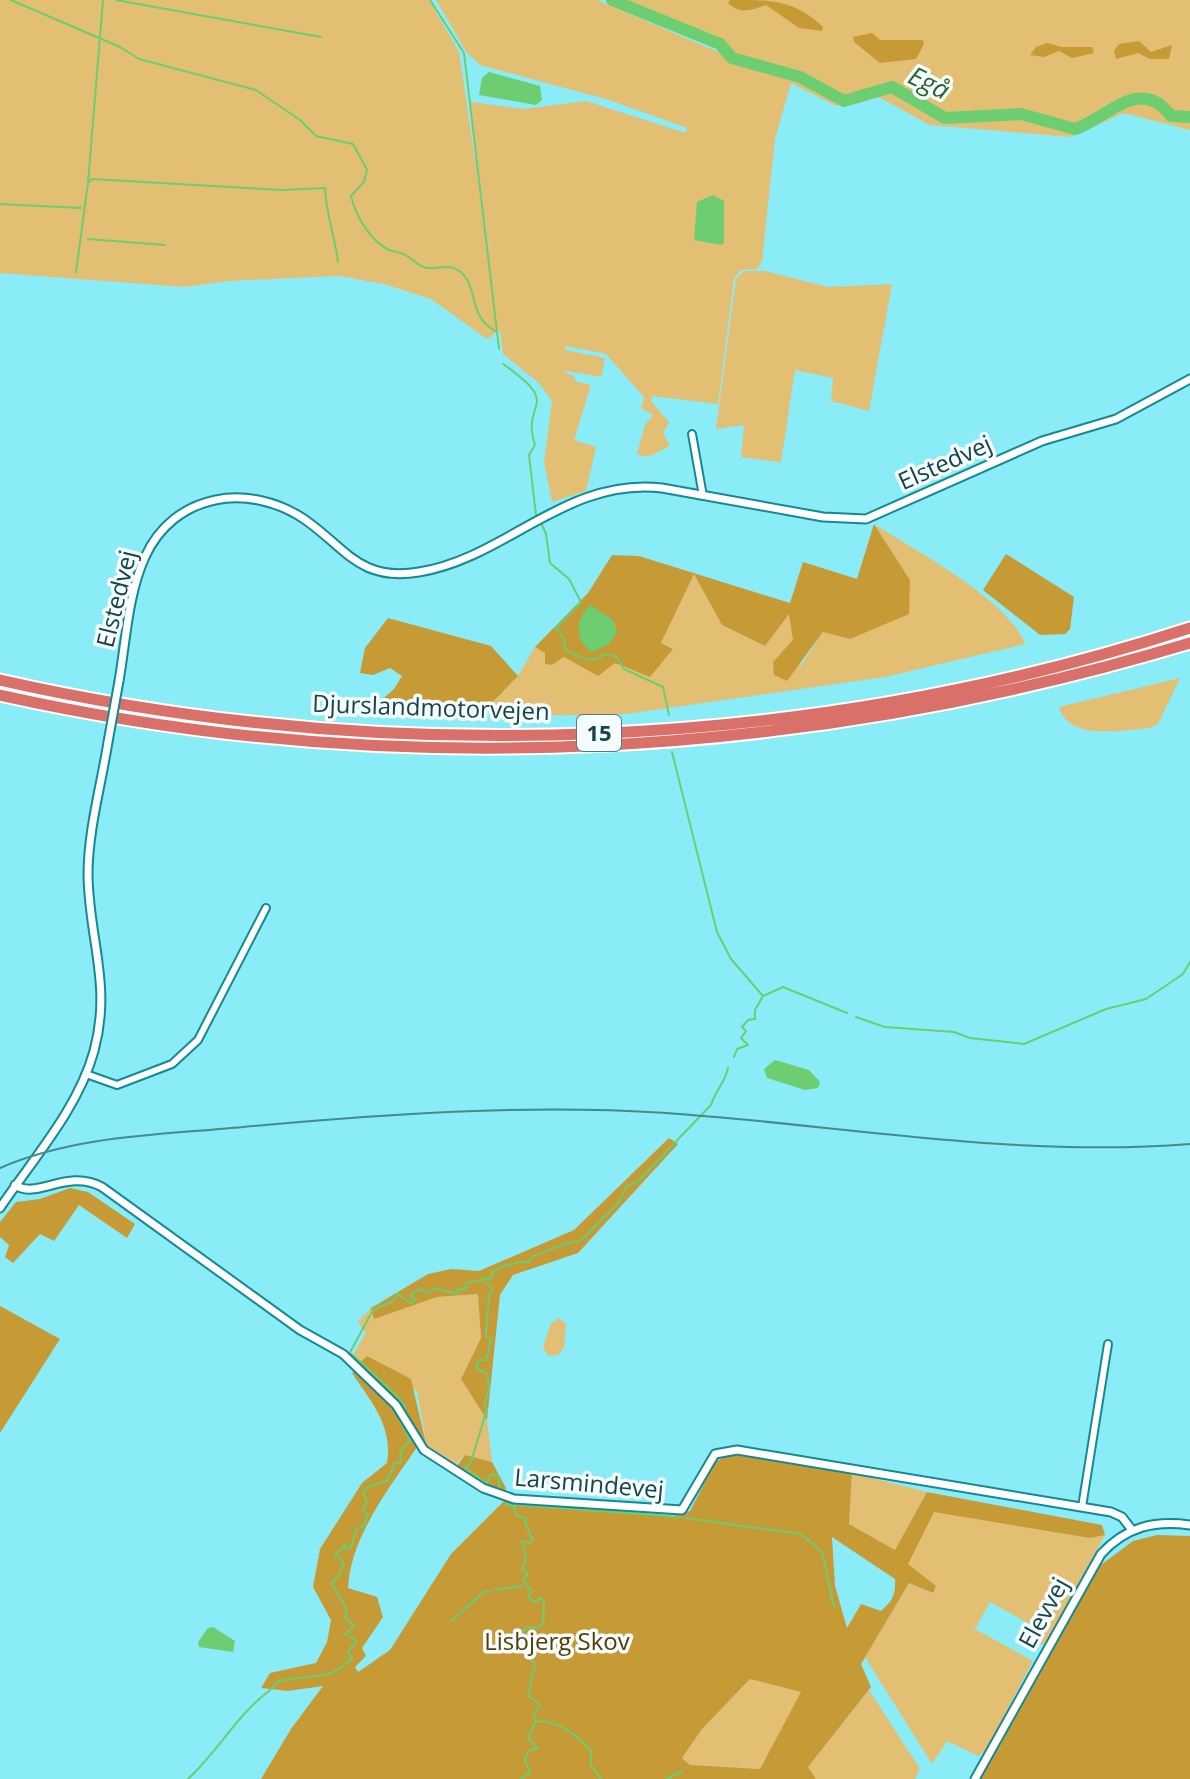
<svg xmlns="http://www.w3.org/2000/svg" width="1190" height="1779" font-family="'Open Sans',sans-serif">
<rect width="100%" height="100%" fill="#89ecf7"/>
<!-- green -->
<path fill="#e3bf74" d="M0,0H429L459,52L490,259L470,102L524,109L586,101L686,133L687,128L609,100L480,65L467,53L436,0H597L730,57L719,44L612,0H1190V130L1124,113L1070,137L930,125L875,95L836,106L791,83L775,139L762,261L757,269L741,270L734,279L718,404L652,396L651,401L669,422L663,433L670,446L647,457L637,454L645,425L653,415L641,408L644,397L606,354L566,346L565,350L605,358L601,377L562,370L575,377V381L591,385L574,440L596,447L586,491L552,502L544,462L552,401L539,383L503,354L500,330L487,339L431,299L384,284L339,276L228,281L185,287L0,273Z
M744,271H765L828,287L892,284L869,411L831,401L833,378L795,370L781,462L741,457L744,425L716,429L736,279Z
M874,524C913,549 1010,601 1025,644L885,677L626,714L515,716L485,710L518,676L535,647L546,653L545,663L552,665L564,657L615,663L673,649L661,643L694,573L722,625L765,646L789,613L800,667L823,632H832L910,580Z
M1180,678L1158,724L1149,728C1123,730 1069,742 1059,707Z
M478,1294L481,1338L461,1379L487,1420L492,1462L465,1455L454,1466L427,1448L417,1391L368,1356L359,1364L352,1357L366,1333L358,1322L371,1308L375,1318L437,1297Z
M559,1318L566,1324L564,1348L558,1355L548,1356L543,1347L551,1323Z
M852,1473L927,1492L895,1550L849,1524Z
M934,1511L1090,1538L1105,1535L1046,1642L1041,1645L1030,1624L990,1602L975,1629L1033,1661L986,1750L978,1756L947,1741L932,1764L865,1657L909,1583L932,1593L936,1587L907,1564Z
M750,1679L802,1692L760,1769L690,1765L682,1758L702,1729Z
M869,1690L920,1769L915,1779H816L807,1768Z"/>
<!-- forest -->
<path fill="#c69b36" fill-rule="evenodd" d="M730,0C773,0 794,0 823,27L822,31L799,28L766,5C751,10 741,15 728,3Z
M872,33L880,40H923L924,44L916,59L880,63L854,42L853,37Z
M1139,41L1151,52L1172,45L1169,59H1150L1138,53L1116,59L1114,51L1119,44Z
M1047,43L1062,47H1092L1094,53L1072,58L1059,51L1044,57L1030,55L1036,47Z
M874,524L910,580L909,614L850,639L823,632L787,681L774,675L773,662L793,640L789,614L765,646L722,625L694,574L661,643L673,649L650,677L615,663L598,676L564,657L552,665L545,664V653L535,647L588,593L612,555L639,556L790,603L803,562L857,579Z
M1006,554L1074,597L1070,629L1065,634L1040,635L983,590Z
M388,618L491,646L518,676L485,710H370L394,689L402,676L390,668L373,675L360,673L365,648Z
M669,1138L678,1144L578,1253L513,1275L500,1295L487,1420L461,1379L481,1338L478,1294L437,1297L374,1319L371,1308L428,1274L451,1269L479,1271L574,1230Z
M70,1188L88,1192L135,1224L127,1238L79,1205L54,1241L40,1234L13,1263L5,1257L9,1245L0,1237V1222L16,1202L40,1199Z
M0,1306L60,1339L0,1433Z
M367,1356L411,1379L427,1448L405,1410L359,1364Z
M357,1369L402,1419L417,1447C388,1490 351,1536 348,1588L377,1597L383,1617L362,1648L366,1656L355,1667L358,1672L390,1650L451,1554L504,1501L673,1516L690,1511L715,1462L729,1454L852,1473L849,1524L895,1550L927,1492L1102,1525L1105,1535L1090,1538L934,1512L908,1564L936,1586L933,1593L909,1583L861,1664L871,1687L808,1767L816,1779H261L291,1729L323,1686L288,1691L261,1688L270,1673L316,1663L327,1642L331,1620L313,1587L320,1549L362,1483L387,1463C393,1426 372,1403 352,1373ZM832,1537L895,1579C896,1595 892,1601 881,1611L861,1604L847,1628L835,1586ZM750,1679L801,1692L760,1769L690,1765L682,1758L702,1729Z
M465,1455L492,1462L506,1488L503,1494L457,1466Z
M1157,1535L1190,1536V1779H979L1098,1567L1133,1541Z"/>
<!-- water -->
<path fill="#6dcd71" d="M489,72L540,86L542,100L536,105L479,95L482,78Z
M713,195L724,201V243L721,245L694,240L697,202Z
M590,605L613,620L617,632L609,644L593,652C574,642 575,619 590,605Z
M775,1060L809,1070L820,1082L818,1088L805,1090L767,1078L764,1069Z
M213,1627L235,1641L233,1652L199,1647L198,1642L208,1628Z"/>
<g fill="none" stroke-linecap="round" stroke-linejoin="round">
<!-- stream -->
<path stroke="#6dcd71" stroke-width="2" d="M11,0L120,47L139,59L256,90L300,120L316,136L353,144L367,170L364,182L351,196C356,216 370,241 389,250C395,252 401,252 407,256C414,260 419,267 428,268C438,269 449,264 458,270C480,285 466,314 495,331
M116,0L321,37
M430,0L464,53L499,349
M88,183L92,179L281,190L325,188C326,215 335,236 338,262
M0,204L81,208
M88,239L165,245
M76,272L88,183L103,0
M503,364C565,408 520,399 535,445L529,455L536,515
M541,523L546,534L550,563L569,579L581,602L556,628L564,639L565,650C581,655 589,667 605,654L617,657L624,669L663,687L669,715
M672,752L717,932L731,959L763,996L755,1010V1019L748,1020L742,1027L746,1031L741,1038L748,1045L737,1049L734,1057
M763,996L783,987L847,1013
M856,1017L885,1027L954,1032L970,1038L1024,1044L1106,1009L1146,999L1183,974L1190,962
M484,1278L493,1290L489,1294L486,1336L491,1339L486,1360H479L476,1368L487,1374L489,1389L484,1405L487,1409L471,1462L465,1468L487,1483L491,1474L498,1476L500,1490
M350,1353C361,1362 402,1398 405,1407
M349,1354L373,1310L392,1302L398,1294L410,1303L416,1300L410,1295L421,1289L427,1293L434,1288L458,1294V1288L466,1290V1283L492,1278L491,1273C501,1267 516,1261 529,1262L533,1256C549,1251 565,1242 580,1241L618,1203L627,1186L637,1182L711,1105C715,1091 725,1083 728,1068
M506,1504L680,1517
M505,1505L514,1506L516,1515L526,1519L525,1523L533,1540L530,1543L522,1541L526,1559L522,1569L528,1575L523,1579L531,1591L528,1598L536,1602L540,1598L544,1601L543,1623L537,1628L526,1627L520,1638L519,1648L526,1649L535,1665L528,1696L540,1705L533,1715L536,1721L528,1739L538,1748L528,1751L525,1760L530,1772L521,1779
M685,1518L801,1534L822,1552L834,1607
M496,1590L523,1586
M451,1621L484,1592L491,1591
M538,1721C563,1723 574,1733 591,1750V1765L601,1779
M188,1779C218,1751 237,1715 269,1691C272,1688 274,1684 278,1682C307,1671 325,1686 352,1658L348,1651L357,1641L345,1634L354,1626L345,1618L347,1610L332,1583L341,1573L343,1561L335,1555L346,1544V1549L351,1548L356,1529L363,1526L368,1515L362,1510L367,1502L363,1493L368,1487L387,1481L395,1463H400L401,1451L410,1440L400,1420
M667,1779L682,1771"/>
<!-- river -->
<path stroke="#6dcd71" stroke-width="12" d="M612,0L720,44L732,58L800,77L844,101L892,87L945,118L1021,114L1075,129C1107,119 1140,74 1171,116L1190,117"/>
<!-- minor casing -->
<g stroke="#158993" stroke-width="10">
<path id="minor" d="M692,434L703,496
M86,1074L117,1085L172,1064L198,1040L266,908
M1082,1507L1108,1344"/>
</g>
<!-- tertiary casing -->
<g stroke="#158993" stroke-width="11">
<path id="tertiary" d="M119,681C126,641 128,594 145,557C174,493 249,482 304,519C345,547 359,582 419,572C506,558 566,477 662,488L823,517L866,519L1042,441L1116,419L1190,379
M15,1185C37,1200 67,1168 102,1187L300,1330L343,1354L396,1405L424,1450L483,1488L514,1499L682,1510L715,1454L737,1450L1111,1512L1122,1517L1132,1530
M0,1208C33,1159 78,1109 94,1051C112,985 89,940 88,875C88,831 101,786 108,742
M975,1779L1101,1554C1126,1527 1154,1520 1190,1525"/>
</g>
<!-- motorway casing -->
<g stroke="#fff" stroke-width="15">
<path id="motorway" d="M0,680C389,768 810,752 1190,628
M0,695C394,783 804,759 1190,643"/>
</g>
<!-- minor -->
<use href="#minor" stroke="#fff" stroke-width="6"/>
<!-- tertiary -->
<use href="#tertiary" stroke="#fff" stroke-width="7"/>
<!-- motorway -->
<use href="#motorway" stroke="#da706a" stroke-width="11"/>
<!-- tram -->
<path stroke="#47898f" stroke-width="2" d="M0,1168C76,1135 161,1135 243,1127C384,1114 524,1104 666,1113C841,1125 1014,1158 1190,1144"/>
<!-- tertiary-bridge casing -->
<g stroke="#158993" stroke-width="11" stroke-linecap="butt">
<path id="tertiary-bridge" d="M108,742L119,681"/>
</g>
<!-- tertiary-bridge -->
<use href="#tertiary-bridge" stroke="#fff" stroke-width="7"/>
</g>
<g text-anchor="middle" stroke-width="7" stroke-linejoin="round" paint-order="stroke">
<!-- shield labels -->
<rect fill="#f4fcfd" stroke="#5a7a7e" stroke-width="2" x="577" y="715" width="44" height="36" rx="6"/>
<g font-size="22" font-weight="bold" fill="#184347">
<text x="599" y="741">15</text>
</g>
<!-- street labels -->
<g font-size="24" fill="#184347" stroke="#f4fcfd">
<text transform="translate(945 463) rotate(-24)" y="8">Elstedvej</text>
<text transform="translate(117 599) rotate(-76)" y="8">Elstedvej</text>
<text transform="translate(431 708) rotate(2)" y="8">Djurslandmotorvejen</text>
<text transform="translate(589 1484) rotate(5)" y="8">Larsmindevej</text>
<text transform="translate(1044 1613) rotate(-61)" y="8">Elevvej</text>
</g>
<!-- park labels -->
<g font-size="24" fill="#543e05" stroke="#f4fcfd">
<text x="557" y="1650">Lisbjerg Skov</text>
</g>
<!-- water labels -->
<g font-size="26" font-style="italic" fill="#27662b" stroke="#f4fcfd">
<text transform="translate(929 83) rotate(26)" y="9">Egå</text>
</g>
</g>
</svg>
